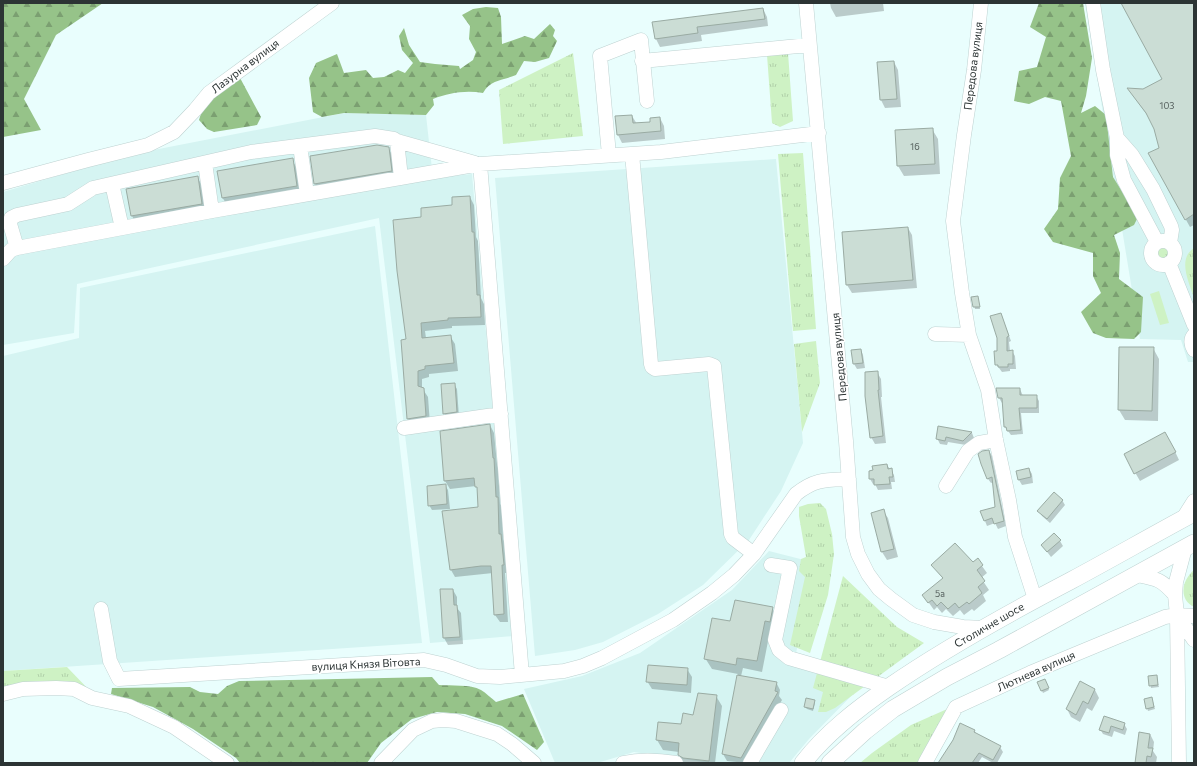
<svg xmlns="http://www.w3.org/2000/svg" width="1197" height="766" font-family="Commissioner,sans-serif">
<defs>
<pattern id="grass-tufts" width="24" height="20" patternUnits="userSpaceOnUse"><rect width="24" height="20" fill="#cef2c4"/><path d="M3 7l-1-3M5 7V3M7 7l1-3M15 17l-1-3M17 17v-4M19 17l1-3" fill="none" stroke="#b1d0a9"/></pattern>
<pattern id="forest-firs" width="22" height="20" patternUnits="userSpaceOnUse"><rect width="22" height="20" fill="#96c389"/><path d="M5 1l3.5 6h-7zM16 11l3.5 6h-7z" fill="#7b9f71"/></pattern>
</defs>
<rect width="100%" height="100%" fill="#e9fefd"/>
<!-- built -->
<path fill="#d5f4f2" d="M1085,3H1194V362H1188L1181,340L1140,339Z
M344,113L426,115L433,178L472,174L513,636L430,643L379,218L77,284L74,333L3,345V192L128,155Z
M776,159L803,443L781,491L749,540L703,585L658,614L603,642L575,650L535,656L495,178Z
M375,226L422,643L3,671V356L79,338L80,288Z
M769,551L816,563L794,662L864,683L809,739L789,763H710L634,752L597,763H555L524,689L582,676L640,653L732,590Z"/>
<!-- grass -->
<path fill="url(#grass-tufts)" d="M573,53L583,136L503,144L499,90Z
M788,53L793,121L780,127L772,123L767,55Z
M803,153L816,329L793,331L778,154Z
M1156 253a7 7 0 1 1 14 0a7 7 0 1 1-14 0Z
M1194,248V298C1189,282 1177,259 1194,248Z
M816,341L820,383L802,432L794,344Z
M820,503L826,509L832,534L834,554L828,595L810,653L790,645L805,577L799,571L801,559L806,557L799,516V507L808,504Z
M1194,570V607C1178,599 1182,580 1194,570Z
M843,576L897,627L924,643L835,708L826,712H818L823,692L813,688Z
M67,667L92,693L3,692V671Z
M954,706L923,763H860L872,753L911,725Z"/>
<!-- forest -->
<path fill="url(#forest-firs)" d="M3,3H103L56,35L24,99L41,130L3,137Z
M1039,3H1083L1092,58L1086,96L1081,113L1095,106L1106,115L1113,177L1138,217L1134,225L1114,235L1120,253L1119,279L1143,297L1141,332L1134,339L1106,338L1093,333L1081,312L1101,293L1093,276V253L1053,242L1044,229L1058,209L1060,178L1071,156L1061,101L1045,97L1029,104L1014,101L1019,71L1037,67L1046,37L1030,27Z
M486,7L498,8L501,17L502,44L525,36L534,39L550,24L555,30L553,36L557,41L549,58L535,62L524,61L516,75C502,81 491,79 483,93C465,90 449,93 433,99L434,105L426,115L344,113L322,117L313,112L309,78L316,63L337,54L344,73L366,70L373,78L384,77L398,70L405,73L413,63L402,50L399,36L404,28L409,45L420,62L435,64L459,66L460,69L473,60L476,52L469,39L470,26L462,15L473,9Z
M239,76L261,117L257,125L214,132L207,129L199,120C205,99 223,88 239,76Z
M432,677L439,685C451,686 470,684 481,690C486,693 491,698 496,702L523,694L544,742L537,750L502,726L465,714L437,712L412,719L381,743L367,763H240L236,758L193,729L153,707L111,694L112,688L190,687L200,692L218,694L227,686L239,681Z"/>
<!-- park -->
<path fill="#cef2c4" d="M1159,291L1169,323L1160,325L1150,294Z"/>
<!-- shadow -->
<path fill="#0003" d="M830,3H883L884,11L836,17L831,8Z
M1122,3H1194V225L1190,227L1149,154L1160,148L1154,128L1150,119L1129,90H1143L1163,80Z
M763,9L767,17L768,26L701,35L702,41L660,47L656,39L653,23Z
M894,62L898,70L901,107L885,108L881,100Z
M632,116L637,124L651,123L660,118L664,126L665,139L622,143L618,135Z
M932,129L938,139L940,174L904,176L898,166Z
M388,148L395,159L397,181L321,195L315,184L311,156Z
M292,160L298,170L302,196L229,208L222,197Z
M197,177L203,187L208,215L138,227L132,216L127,190Z
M470,197L474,205L476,237L478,241L481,298L484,304L485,325L452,326V328L425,331L426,338L450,336L455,344L458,371L429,374V377L422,379V388L428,397L430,424L413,427L408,419L407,340L422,218L453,206Z
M908,228L912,235L917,288L852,293L847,285L843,233Z
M972,297H978L980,309H975Z
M1001,314L1011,341L1009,342L1010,351H1012L1015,356L1016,369H1010V371L1002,372L996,364L998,352V338Z
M1153,348L1159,359L1158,421L1125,420L1119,410Z
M861,350L863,355L865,368L857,369L854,364L853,351Z
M877,372L881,379L882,397H881L886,443L875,444L871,437Z
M454,384L457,389L459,417L447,418L444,413Z
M1020,389L1023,396H1036L1039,401V413H1021L1023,434L1011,435L1005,427L1003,403H1002L999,398Z
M490,425L494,433L497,464L498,467L500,504L502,506L503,539L505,543L508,573H505L508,622H500L495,615L493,573L455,577L451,570L479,508L478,490L476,486L450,489L445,481L441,432Z
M939,427L972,433L974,438L966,445L948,442L947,445L940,444L937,438Z
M1170,441L1179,460L1140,481L1125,455Z
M989,451L992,456L1006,526L998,529L995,523L987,526L985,521L996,507L994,482L991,483L988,479Z
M887,465L894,475L895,482H891L892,489L878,490L875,484H873L870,479V472Z
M1029,469L1032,474L1033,483L1022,485L1019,480L1017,472Z
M445,485L448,490L450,509L432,510L429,505Z
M1062,500L1065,505L1050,523L1042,516L1039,511Z
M883,511L888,518L898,557L887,560L882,552L872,513Z
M1060,541L1063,546L1051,557L1042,545Z
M977,559L987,573L981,578L989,590L983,595L986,601L974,611L972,609L964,615L960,610L953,616L946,609L942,613L937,607L934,610L924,596L943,579L933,565L972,563Z
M453,590L457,597V608L461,613L463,644L448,645L444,638Z
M772,608L778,619L770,631L762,672L743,668L741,676L776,682L780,690L779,696L782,700L746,763L727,761L723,754L738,674L712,669L705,658L731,622Z
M687,669L692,677L691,693L652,689L647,681Z
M1156,676L1159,687L1151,688L1149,677Z
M1044,680L1049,690L1043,693L1038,683Z
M1081,683L1095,690L1099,698L1092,711L1087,708L1080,722L1071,717L1067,709Z
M716,696L722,706L715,763H683L679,754V752L663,750L657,740L682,725Z
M1152,698L1155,709L1148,711L1147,708Z
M814,701L815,703L813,711L807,709L805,707Z
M1104,717L1124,724L1127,729L1125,735L1114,731L1112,737L1103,734L1100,729Z
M974,730L977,735L1000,747L1003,752L997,763H993L982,757L978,763H939Z
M1150,734L1154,742L1153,751L1157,757L1156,763H1136Z"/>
<!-- building -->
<path fill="#cbddd5" stroke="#9aaba3" d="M1121,3H1194V214L1185,220L1148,153L1159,148L1154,129L1146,113L1127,88L1143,89L1162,79Z
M763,8L765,19L697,27L698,33L655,39L652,22Z
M894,61L897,99L880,100L877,62Z
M632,115L633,123L650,122V118L660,117L661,131L617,135L615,116Z
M933,128L935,164L897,166L895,130Z
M377,145L389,147L392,171L314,184L310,156Z
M293,158L297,186L222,198L217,171Z
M198,176L202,204L131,216L126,189Z
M470,196L472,232H474L477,295H480L481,317L448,318V320L421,323L422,338L451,335L454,363L425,366V369L418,371V386L424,388L426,416L407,419L401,340L406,339L397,271L393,220L421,217V208L452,205V197Z
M908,227L913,280L846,285L842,232Z
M978,296L980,307H973L971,297Z
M1001,313L1009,336L1007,337V351L1013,350V364H1008V367H998V365H995L994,351H997V338L990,316Z
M1119,347H1154L1152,411L1118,410Z
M861,349L863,363L853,364L851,350Z
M878,371L879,390H878L883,436L870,438L865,396V372Z
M455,383L457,412L443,414L441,384Z
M996,388H1020V395H1037V408H1019L1021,430L1007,431L1006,427H1004L1002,398H998Z
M490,424L493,458H494L496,497H498L499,534H501L504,565H502L504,614L494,615L491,566H481L450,570L442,511L478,507L477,487H475L474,478L444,481L440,431Z
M938,426L972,432L963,441L946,437L945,441L936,439Z
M1165,432L1176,452L1134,474L1124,454Z
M989,450L1004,521L994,524L992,518L984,521L980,511L995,507L992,477L987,479L981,464L978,454L982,451Z
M887,464L888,469L892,468L893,477H889L890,484L874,485V479H869V471L873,470L872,466Z
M1029,468L1031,477L1018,480L1016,471Z
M446,484L447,504L428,506L427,486Z
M1054,492L1063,500L1047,519L1037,511Z
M884,509L894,549L881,552L871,513Z
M1054,533L1061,540L1047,552L1041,545Z
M955,543L973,562L978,558L983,565L977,570L985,581L978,587L982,593L969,604L967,602L959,608L955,603L948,609L941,602L937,606L932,600L928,603L922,595L943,578L931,565Z
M440,589H453L454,605H457L460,637L443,638Z
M735,600L773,607L770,622L765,621L757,661L737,658L736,665L704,659L712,618L730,621Z
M648,665L688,668L687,685L646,682Z
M737,675L777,682L775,691L778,692L741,758L722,754Z
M1157,675L1158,685L1149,686L1148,676Z
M1045,679L1049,688L1041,691L1037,682Z
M1080,681L1095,689L1088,704L1083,701L1076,715L1066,709Z
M698,693L717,695L709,761L683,758L678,755L679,743L656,740L658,722L681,724L683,713L693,715Z
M1152,697L1154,707L1146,709L1144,699Z
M806,698L815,700L813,709L804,707Z
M1104,716L1125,723L1123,730L1111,726L1109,733L1099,730Z
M960,723L975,730L974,732L1001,746L993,760L979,753L972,763H938L953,740Z
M1139,732L1150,734L1148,748H1153L1151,757L1147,756L1146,763H1135Z"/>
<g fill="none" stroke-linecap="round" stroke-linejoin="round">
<!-- minor casing -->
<g stroke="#bed2d1" stroke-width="15">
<path id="minor" d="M806,3L846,441L853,537L858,554L868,574L879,589L891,599L913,615L934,622L963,627L984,628
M981,3L974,70L964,135L953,221L962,293L969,335L988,390L996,440L1009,500L1015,537L1035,599
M1093,3L1103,70L1117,138V155L1124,180L1157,242
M642,61L809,45
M1117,138L1132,155L1153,189L1171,226L1172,230L1170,243
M397,141L475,163
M300,146L307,194
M632,154L651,364L652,367L655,369L709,364L714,366L731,534L733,538L754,554
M609,155L600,56L641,40L647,101
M205,163L212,211
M480,164L522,675
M3,183L88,160L148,145L174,132L195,110L209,93L332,3
M112,184L122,228
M1151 253a12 12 0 1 1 24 0a12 12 0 1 1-24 0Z
M17,248L10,224L11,218L17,215L68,204L93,188L251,152L375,136L394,139L397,141L401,178
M3,259L11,250L17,248L212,211L480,164L661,152L819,133
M1169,263L1194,325
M935,334L969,335
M1194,335C1190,339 1191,345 1194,350
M404,428L501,414
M946,486L968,451L979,443L996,440
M1182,520L1194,501
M771,565L790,568L775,640L779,650L789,658L889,687
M1137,575C1157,579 1161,579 1175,595
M101,609L110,661L119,679L424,660L446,665L477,676L500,677L564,671L583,666L602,658L673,620L712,593L734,575L754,554L796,494C815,479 825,480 849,479
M1177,615L1194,640
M3,694L23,689L56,688L74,689L92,698L129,706L174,727L227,763
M381,763L413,730L432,721L443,720L456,721L497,734L512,744L534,763
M623,763C641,759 658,760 676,763
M750,763L781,710
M925,763L956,707L1030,673L1165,617L1177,615L1194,616
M1179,763L1177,615L1175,595L1176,582L1185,548"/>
</g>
<!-- major casing -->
<g stroke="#bed2d1" stroke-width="18">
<path id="major" d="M803,763C826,733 857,709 889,687C947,647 1009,613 1072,580C1113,558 1153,535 1194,513
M830,763L865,731L893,709L947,677L999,650L1194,543"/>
</g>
<!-- minor -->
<use href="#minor" stroke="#fff" stroke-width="14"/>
<!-- major -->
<use href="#major" stroke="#fff" stroke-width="17"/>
</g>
<g text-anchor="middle" stroke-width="3" stroke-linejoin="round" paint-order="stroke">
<!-- number labels -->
<g font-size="9" fill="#545e5c">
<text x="1167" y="109">103</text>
<text x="915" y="150">16</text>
<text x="940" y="597">5а</text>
</g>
<!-- street labels -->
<g font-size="11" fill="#2c3434" stroke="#fff">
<text transform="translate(245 66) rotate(-37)" y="4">Лазурна вулиця</text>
<text transform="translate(973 66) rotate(-83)" y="4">Передова вулиця</text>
<text transform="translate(839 357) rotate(-95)" y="4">Передова вулиця</text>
<text transform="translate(989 625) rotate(-30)" y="4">Столичне шосе</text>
<text transform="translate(366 664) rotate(-3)" y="4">вулиця Князя Вітовта</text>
<text transform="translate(1036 671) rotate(-24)" y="4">Лютнева вулиця</text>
</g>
</g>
<!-- border -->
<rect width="1197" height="766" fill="none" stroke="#2c3434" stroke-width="8"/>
</svg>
